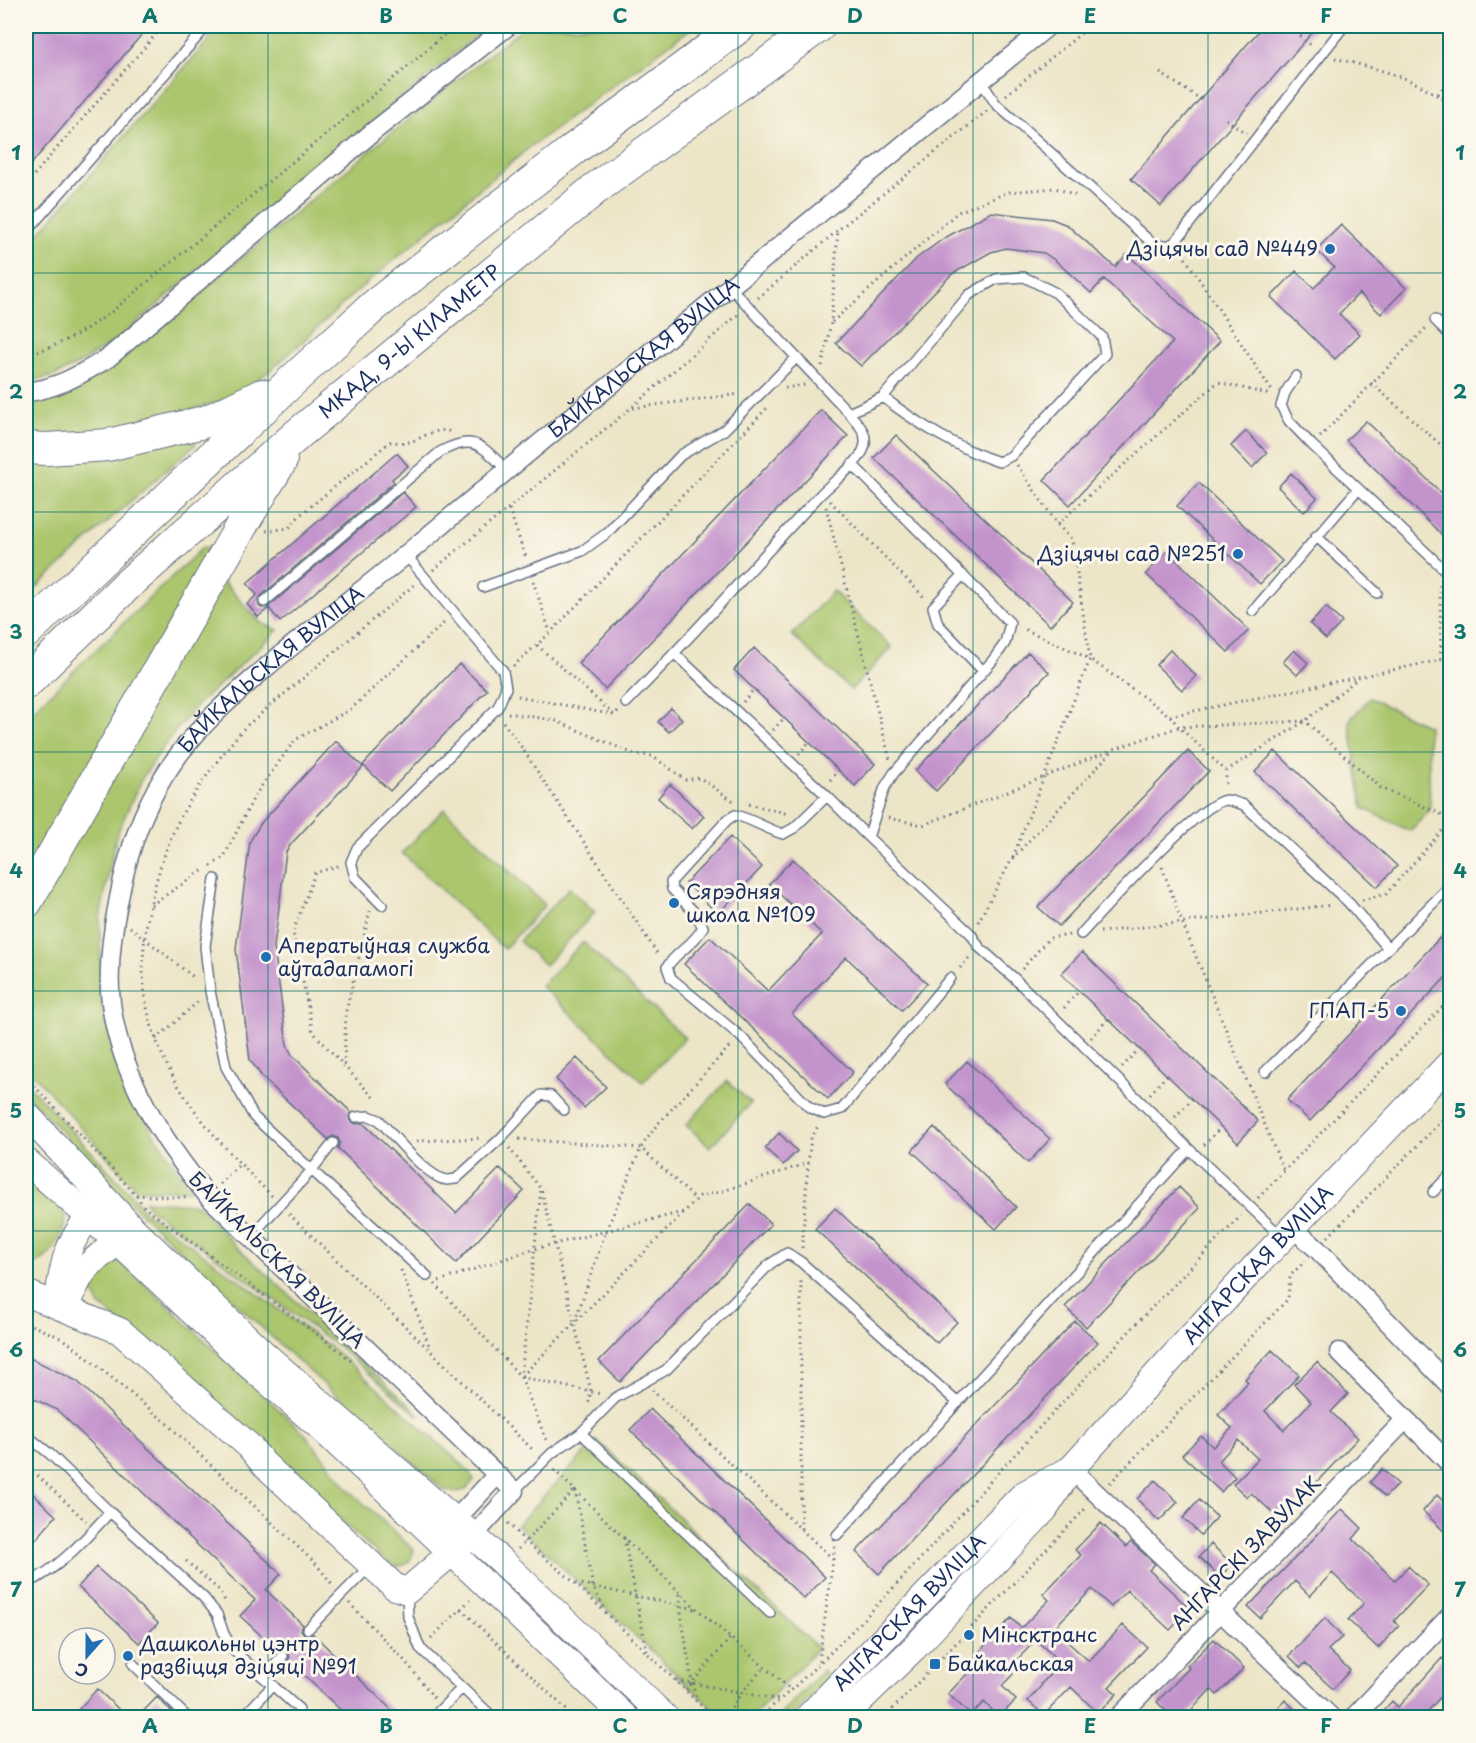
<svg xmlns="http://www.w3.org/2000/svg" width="1476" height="1743" font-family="'Playpen Sans',sans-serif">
<rect width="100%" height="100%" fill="#fbf7ec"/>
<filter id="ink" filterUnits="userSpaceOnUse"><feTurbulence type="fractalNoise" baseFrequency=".0167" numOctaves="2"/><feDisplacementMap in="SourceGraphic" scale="12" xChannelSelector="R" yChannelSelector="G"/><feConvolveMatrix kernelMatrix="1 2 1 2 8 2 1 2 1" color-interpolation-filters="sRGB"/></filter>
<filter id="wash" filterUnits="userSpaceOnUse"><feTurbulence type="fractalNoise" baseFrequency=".008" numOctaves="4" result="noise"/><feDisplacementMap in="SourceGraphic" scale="24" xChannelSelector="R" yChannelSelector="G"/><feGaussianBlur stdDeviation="1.35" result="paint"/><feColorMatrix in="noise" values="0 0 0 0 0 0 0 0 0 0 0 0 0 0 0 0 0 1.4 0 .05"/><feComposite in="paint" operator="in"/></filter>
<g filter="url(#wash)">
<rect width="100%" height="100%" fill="#ede5c7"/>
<!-- green -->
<path fill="#abc66d" stroke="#637a66" stroke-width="1.5" d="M221,26H442L451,34L462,26H488L247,227L117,340L77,365L54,376L26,382V248Z
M525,26H694L530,147L356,292L278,364L236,397L108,434L26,439V403C54,403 81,385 106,371L384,139Z
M193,438L196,441L195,445L115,515L26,597V462Z
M203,547L210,548L211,551L26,885V717Z
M219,577L261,623L278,630L196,706L165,744L141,780L116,836L100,918L101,998L108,1027L152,1131L191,1190H137L26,1066V915Z
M833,591L892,647L851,690L792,635Z
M1370,698L1428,726L1430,810L1410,831L1363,808L1349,721Z
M444,809L545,905L504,949L402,853Z
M569,888L595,912L545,965L519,941Z
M583,942L685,1038L643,1082L541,986Z
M727,1081L751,1103L710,1147L686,1125Z
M30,1087L134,1197L143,1210L337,1352L468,1470L474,1480L466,1489L456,1493L444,1490L290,1354L116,1190L26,1094Z
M26,1170C34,1178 58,1197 62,1206C70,1221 59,1247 46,1257C40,1263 33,1265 26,1268Z
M145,1201L197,1204L235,1245L420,1415H417L340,1348L149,1208Z
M114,1261L122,1263L306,1435L348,1489L414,1550C410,1565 401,1570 388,1563L99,1304L89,1286L102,1266Z
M597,1440L818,1648L752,1717H722L517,1525Z
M823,1670L829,1677L792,1717L777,1718Z"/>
<g id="blocks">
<!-- building -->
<path fill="#c393cc" d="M26,26H149L26,170Z
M1263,26H1318L1161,206L1131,179Z
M991,212L1052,219L1067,225L1115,267L1127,254L1220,341L1070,505L1044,480L1173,342L1104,279L1091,293L1056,261L1044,253L1006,248L991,252L952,274L861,366L836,343L917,258L943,239Z
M1341,225L1406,288L1381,314L1359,293L1339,314L1360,334L1335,359L1271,297L1296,271L1314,288L1334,267L1316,250Z
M821,410L848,436L605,689L578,663Z
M1366,421L1450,501V543L1346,440Z
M1246,431L1267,453L1252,468L1231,446Z
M896,435L1073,602L1050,626L874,458Z
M397,453L408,466L392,479L394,482L260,597L258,600L259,606L262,608L268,607L403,492L416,507L280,622L269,608L258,617L247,604L257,595L247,583Z
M1291,473L1317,498L1304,512L1278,487Z
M1199,483L1282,561L1260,584L1177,506Z
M1167,551L1249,630L1228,652L1146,574Z
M1326,607L1342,622L1326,639L1310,624Z
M754,648L875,764L855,786L734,670Z
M1170,650L1196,676L1182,690L1156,665Z
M1294,650L1308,663L1297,675L1283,662Z
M1028,652L1049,672L936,791L915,771Z
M459,664L487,690L390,791L363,765Z
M671,708L682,719L669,732L658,722Z
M336,741L363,767L291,844L286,852L274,947L287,1045L292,1055L351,1112L349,1117L351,1121L356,1124L363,1123L456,1213L500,1168L524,1191L456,1263L338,1148L340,1143L338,1138L333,1136L328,1139L263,1078L250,1060L236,949L250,841L261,823Z
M1188,751L1209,771L1059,926L1038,907Z
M1275,751L1397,866L1377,887L1255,772Z
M670,784L704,816L692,829L658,798Z
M730,837L762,867L718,914L686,883Z
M793,859L927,983L902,1010L846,957L792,1014L853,1072L828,1099L684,964L710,937L768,991L822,934L769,884Z
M1450,927V973L1310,1121L1287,1100Z
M1082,952L1258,1121L1238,1143L1061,974Z
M577,1058L606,1087L584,1108L556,1079Z
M967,1061L1050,1139L1028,1163L945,1084Z
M934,1127L1016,1207L996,1229L912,1151Z
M779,1133L797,1151L783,1165L765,1148Z
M1179,1187L1200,1208L1086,1327L1065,1307Z
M750,1204L771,1224L620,1382L599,1361Z
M835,1208L957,1322L937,1343L815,1229Z
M1075,1321L1098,1342L879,1574L856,1552Z
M1272,1350L1299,1375L1265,1411L1284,1430L1311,1402L1294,1384L1317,1362L1348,1394L1331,1412L1358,1438L1281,1520L1251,1493L1247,1497L1233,1484L1258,1459L1238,1440L1219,1461L1235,1477L1221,1492L1182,1455L1201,1436L1213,1447L1232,1428L1218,1415L1248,1382L1245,1379Z
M26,1356L77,1381L281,1574L266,1590L303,1625L301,1630L304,1634L309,1636L313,1634L400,1718H349L288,1660L290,1657L288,1651L284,1649L278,1651L240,1616L255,1600L57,1410L26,1395Z
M650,1409L825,1577L804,1599L630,1430Z
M1382,1469L1398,1484L1385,1497L1370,1482Z
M1155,1480L1178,1502L1159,1521L1137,1499Z
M26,1487L56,1516L26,1551Z
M1437,1495L1450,1508V1537L1423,1511Z
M1199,1500L1217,1517L1201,1535L1183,1518Z
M1342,1509L1362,1528L1353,1539L1395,1581L1408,1566L1428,1585L1394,1621L1399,1626L1378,1648L1348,1620L1364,1603L1332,1573L1310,1596L1295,1581L1260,1618L1248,1607Z
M1101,1523L1126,1547L1131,1542L1155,1564L1149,1570L1190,1609L1170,1630L1127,1590L1111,1607L1092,1589L1053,1629L1089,1661L1123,1625L1147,1647L1109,1687L1117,1694L1098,1713L1071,1687L1044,1715L1028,1701L1042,1685L1041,1684L1061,1663L1036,1640L1008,1669L1013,1674L1002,1686L1016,1700L999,1717L984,1702L971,1715L948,1694L969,1672L966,1670L981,1654L979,1652L1011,1618L1021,1628L1049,1600L1043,1594L1081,1555L1075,1550Z
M1211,1544L1232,1564L1220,1577L1199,1557Z
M96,1567L158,1623L139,1643L78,1587Z
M1325,1618L1342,1637L1328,1650L1350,1670L1333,1689L1305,1663L1301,1668L1289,1656Z
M1214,1639L1244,1668L1217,1695L1211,1689L1184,1718H1173L1157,1702L1189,1668L1187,1666Z
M1442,1658L1450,1666V1686L1422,1718H1377L1392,1701L1398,1707Z
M97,1689L128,1718H88L79,1709Z
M157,1697L178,1718H137Z
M1285,1700L1304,1718H1268Z"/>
</g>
</g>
<g filter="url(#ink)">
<use href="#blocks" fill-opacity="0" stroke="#646f83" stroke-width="1.5"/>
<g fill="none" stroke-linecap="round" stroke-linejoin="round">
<!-- lane casing -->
<g stroke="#646f83" stroke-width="12">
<path id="lane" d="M981,81L996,104L1151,242C1161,246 1166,248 1175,242L1344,26
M26,232L207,26
M1435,320L1450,335
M1296,376L1285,393L1281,406L1289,421L1312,445L1450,575
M849,413L883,397L969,295L996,279L1024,277L1056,293L1102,337L1105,354L1011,456L999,462C959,449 916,423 883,397
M852,464L1010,623L1005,643L993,660L894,773L885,787L868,837
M1316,536L1377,593
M963,575L933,607L938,624L983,671
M483,587L582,551L607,533L681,455L724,430L796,358
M264,602L440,452C475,433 481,446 507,470
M1253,611L1358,489
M675,654L827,796L868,837L971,934L979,947L1014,978L1189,1149L1282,1237
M626,703C693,636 755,564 820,495C832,482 859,464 864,448C869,433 858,424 849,413L730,287
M827,796L794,828L783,834C766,829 752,819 735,815L727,820L671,882L672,889L694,912L703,927C695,944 677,951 667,967L671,978L740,1036L809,1107L824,1114L842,1109L950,978
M215,879L205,946L210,991L226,1067L254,1117L427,1276
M382,905L355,877L351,862L357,848L498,707L506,688L503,671L406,555
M1081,934C1104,909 1199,803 1226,800C1231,800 1239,804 1244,805L1349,903L1388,948
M1265,1072L1450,886
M356,1117L369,1116L379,1120C394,1136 419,1167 438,1177C444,1181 449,1180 456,1179L501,1138L541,1095L551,1096L564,1110
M1433,1192L1450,1175
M250,1237L311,1171L333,1143
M581,1433L615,1398L666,1370L770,1264L787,1253L801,1262L958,1403
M26,1435L50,1454L110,1512L204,1598L217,1614L224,1634L233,1650L299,1709
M514,1491L552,1453L581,1433L770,1613
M837,1535L1189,1149
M26,1584C59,1569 85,1539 110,1512
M407,1593L408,1617L420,1648L494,1718
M308,1629L369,1567
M133,1664L188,1718
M264,1677L283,1656
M242,1718L273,1685
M432,1718L462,1688"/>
</g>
<!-- street casing -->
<g stroke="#646f83" stroke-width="21">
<g id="street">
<path d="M26,392C57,389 81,374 108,358L374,131L508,26"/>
<path d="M1293,1228L1317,1249L1450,1386"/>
<path d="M1339,1352L1450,1464"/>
<path d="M1071,1469L1332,1718"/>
<path d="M454,1532L456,1519L497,1475"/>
<path id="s1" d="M474,1535L514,1491L208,1196C163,1141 120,1076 111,1003C107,968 112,932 119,898C127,856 141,813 164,776C190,734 226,702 263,670C312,628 365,589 415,547C624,372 837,200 1048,26"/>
<path d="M1118,1718L1405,1420"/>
<path d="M1353,1718L1450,1616"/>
</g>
</g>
<!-- secondary casing -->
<g stroke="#646f83" stroke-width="28">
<g id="secondary">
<path d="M26,1114L133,1229L263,1353L504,1563L666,1718"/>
<path d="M26,1161L118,1242L251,1367L321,1428L626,1718"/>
<path d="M26,1293L120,1331L249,1446L264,1464L395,1587L407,1591L464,1542"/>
<path d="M57,1304C63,1268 64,1248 88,1218"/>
<path d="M68,1305C80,1269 88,1264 118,1242"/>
<path id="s2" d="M807,1718L1024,1494L1069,1470"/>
<path id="s3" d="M842,1718L914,1648L1045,1509L1071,1469L1248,1274L1450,1063"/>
</g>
</g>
<!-- highway casing -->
<g stroke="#646f83" stroke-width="34">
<g id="highway">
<path d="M26,448L47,449L108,445L208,421L262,395"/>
<path d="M26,632L293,380L374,306L574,149L740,26"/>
<path id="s4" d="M26,683L126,586L298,434L595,189L819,26"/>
<path d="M26,902L243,523L281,461"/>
</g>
</g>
<!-- path -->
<path stroke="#646f83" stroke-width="3" stroke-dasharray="1.5 4.5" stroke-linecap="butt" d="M441,26L447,31
M1300,36L1313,47
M1335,58C1374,69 1420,77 1450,106
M1160,73L1205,102
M1438,94L1450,79
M1006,95L1090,26
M1226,119L1246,133
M26,184L163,26
M1182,253L1272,391
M758,298L838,230L987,111
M1444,310L1450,303
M832,322L958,212L1009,192L1055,188L1079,196
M26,355C60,346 81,333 110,313L406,68L454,26
M822,366L831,323L838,230
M1371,383L1450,453
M785,388L805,385
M633,408L739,394
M1320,437L1426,328
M1017,465L1057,524L1072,540L1090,659L1170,716L1179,727L1305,721L1381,788L1450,818
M830,501L924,597
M826,507L890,760
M509,509L526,558
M1057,524L1218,382L1271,395
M266,531L289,528L300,515L390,442C396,442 404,443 410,442C423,438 439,425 453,433
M433,570L631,408L739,314
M533,581L550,632
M1440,585L1441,659
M537,645L614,715L618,711
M513,666L550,633L769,406
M518,696L614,715
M743,702L754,689
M1450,707L1446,711L1450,781
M508,713L554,720L634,754L652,756L686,780L700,778L732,800L737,801
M1170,716L1450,658
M503,722L518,742L659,956
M773,730L784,718
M799,754L809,742
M1226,771L1305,721L1357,679
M830,780L839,770
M749,804L789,814
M888,818L923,825L1112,750
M1013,857L1090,659L1022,628
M211,866L224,857L255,795L295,740L351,709L445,622
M338,866L315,873L293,932L313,1032L374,1098
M1162,867L1182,922L1284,1172
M1362,900L1386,894L1450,822
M151,905L205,869
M978,922L1012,859L1114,749L1179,727L1226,771V787
M130,927L196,979
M1100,932L1332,905
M960,968L971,956
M1022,969L1049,938L1070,935
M1064,1008L1079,991
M1091,1038L1108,1019
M156,1039L200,1000
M344,1065L346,1011L370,911
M1122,1067L1139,1049
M26,1077L136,1195L145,1208L340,1351L352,1362
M1150,1094L1167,1075
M1175,1117L1192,1099
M519,1139L641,1148L696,1200
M417,1141L482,1138
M1204,1145L1221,1127
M509,1148L541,1189
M220,1184L240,1164
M136,1195L189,1198
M272,1196C232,1156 190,1114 165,1061C135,997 139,942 158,875C164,855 171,835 181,816C199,784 221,755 245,727L414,585
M1258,1198L1450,999
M289,1214L534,1451
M1328,1237L1450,1112
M802,1248L808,1163
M401,1270L430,1348
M439,1281L534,1249L683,1212
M435,1284L521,1377L541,1189L591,1391L588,1406
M575,1321L606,1231L641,1148L656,1126L732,1044
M26,1323L57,1336L72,1345L163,1420L316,1564L333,1585
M522,1376L700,1196L720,1192L808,1163L811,1139L818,1126
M521,1377L601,1394
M521,1377L547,1442
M652,1390L833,1559
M554,1470L697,1609L791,1690
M26,1472L37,1475L86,1521
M1110,1483L1288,1299L1290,1276L1305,1261
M575,1490L593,1587L606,1611
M508,1523L525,1541L575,1583L714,1718
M801,1529V1279
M624,1538L647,1652
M518,1549L575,1490
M186,1561L219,1590L225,1601
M576,1583L696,1609
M680,1594V1606L692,1683L697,1700
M349,1603L406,1662L435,1699
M461,1609L470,1600
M431,1638L461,1609L575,1718
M819,1661L835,1546
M676,1680L780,1700
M686,1690L731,1637
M725,1718L742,1692L764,1667
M759,1718C846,1644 921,1558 997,1474C1077,1386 1158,1300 1241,1216
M884,1718L1087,1507"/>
<!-- lane -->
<use href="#lane" stroke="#fff" stroke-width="9"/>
<!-- street -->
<use href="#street" stroke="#fff" stroke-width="18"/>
<!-- secondary -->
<use href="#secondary" stroke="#fff" stroke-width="26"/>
<!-- highway -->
<use href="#highway" stroke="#fff" stroke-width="32"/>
</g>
</g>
<!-- grid -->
<path fill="none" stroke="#0f766e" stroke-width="1.5" stroke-opacity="0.55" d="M268,26V1718M503,26V1718M738,26V1718M973,26V1718M1208,26V1718M26,273H1450M26,512H1450M26,752H1450M26,991H1450M26,1231H1450M26,1470H1450"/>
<!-- markers -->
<g fill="#1f6fb2" stroke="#fbf7ec" stroke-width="2">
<circle cx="1330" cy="249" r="6"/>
<circle cx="1238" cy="554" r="6"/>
<circle cx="674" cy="903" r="6"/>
<circle cx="266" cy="957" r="6"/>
<circle cx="1401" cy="1011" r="6"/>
<circle cx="969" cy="1635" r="6"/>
<circle cx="128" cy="1656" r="6"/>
<rect x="929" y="1658" width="12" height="12" rx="3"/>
</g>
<g text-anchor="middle" stroke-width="6" stroke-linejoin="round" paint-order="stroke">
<!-- poi labels -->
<g font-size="20" fill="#1b2f5e" stroke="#fbf7ec" text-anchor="start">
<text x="1318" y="256" text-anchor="end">Дзіцячы сад №449</text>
<text x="1226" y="561" text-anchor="end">Дзіцячы сад №251</text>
<text x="686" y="899">Сярэдняя<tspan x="686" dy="23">школа №109</tspan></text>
<text x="278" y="953">Аператыўная служба<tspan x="278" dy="23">аўтадапамогі</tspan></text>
<text x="1389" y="1018" text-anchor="end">ГПАП-5</text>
<text x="981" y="1642">Мінсктранс</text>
<text x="140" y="1651">Дашкольны цэнтр<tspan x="140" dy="23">развіцця дзіцяці №91</tspan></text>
<text x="947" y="1671">Байкальская</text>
</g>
<!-- street labels -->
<g font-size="20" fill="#1b2f5e" stroke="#fbf7ec">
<text dy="7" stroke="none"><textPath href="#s4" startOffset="514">МКАД, 9-Ы КІЛАМЕТР</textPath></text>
<text dy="7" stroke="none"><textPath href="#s1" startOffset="1578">БАЙКАЛЬСКАЯ ВУЛІЦА</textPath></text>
<text dy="7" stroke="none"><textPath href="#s1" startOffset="1092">БАЙКАЛЬСКАЯ ВУЛІЦА</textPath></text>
<text transform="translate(277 1260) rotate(45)" y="7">БАЙКАЛЬСКАЯ ВУЛІЦА</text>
<text dy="7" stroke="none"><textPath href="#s3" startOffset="616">АНГАРСКАЯ ВУЛІЦА</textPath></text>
<text transform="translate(1246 1553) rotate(-46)" y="7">АНГАРСКІ ЗАВУЛАК</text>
<text dy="7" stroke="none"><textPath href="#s2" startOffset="147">АНГАРСКАЯ ВУЛІЦА</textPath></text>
</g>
</g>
<!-- margin -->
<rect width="1476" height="1743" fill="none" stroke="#fbf7ec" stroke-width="66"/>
<!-- north arrow -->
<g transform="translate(87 1656) rotate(201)"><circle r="28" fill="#fbf7ec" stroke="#a1a7b3" stroke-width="1.5"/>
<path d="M0-4.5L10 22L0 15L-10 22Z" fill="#1f6fb2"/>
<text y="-9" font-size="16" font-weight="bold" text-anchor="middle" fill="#1b2f5e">С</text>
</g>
<rect x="33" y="33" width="1410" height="1677" fill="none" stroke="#0f766e" stroke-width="2"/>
<g font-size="20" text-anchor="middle" font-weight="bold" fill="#0f766e">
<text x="150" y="23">A</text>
<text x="386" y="23">B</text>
<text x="620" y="23">C</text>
<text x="855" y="23">D</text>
<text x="1090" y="23">E</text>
<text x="1326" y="23">F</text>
<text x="16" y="160">1</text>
<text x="1460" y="160">1</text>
<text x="16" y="399">2</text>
<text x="1460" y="399">2</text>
<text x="16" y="639">3</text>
<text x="1460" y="639">3</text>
<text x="16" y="878">4</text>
<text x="1460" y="878">4</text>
<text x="16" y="1118">5</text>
<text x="1460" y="1118">5</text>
<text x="16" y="1357">6</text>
<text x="1460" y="1357">6</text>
<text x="16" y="1597">7</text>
<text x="1460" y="1597">7</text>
<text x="150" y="1733">A</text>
<text x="386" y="1733">B</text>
<text x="620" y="1733">C</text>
<text x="855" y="1733">D</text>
<text x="1090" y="1733">E</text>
<text x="1326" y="1733">F</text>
</g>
</svg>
